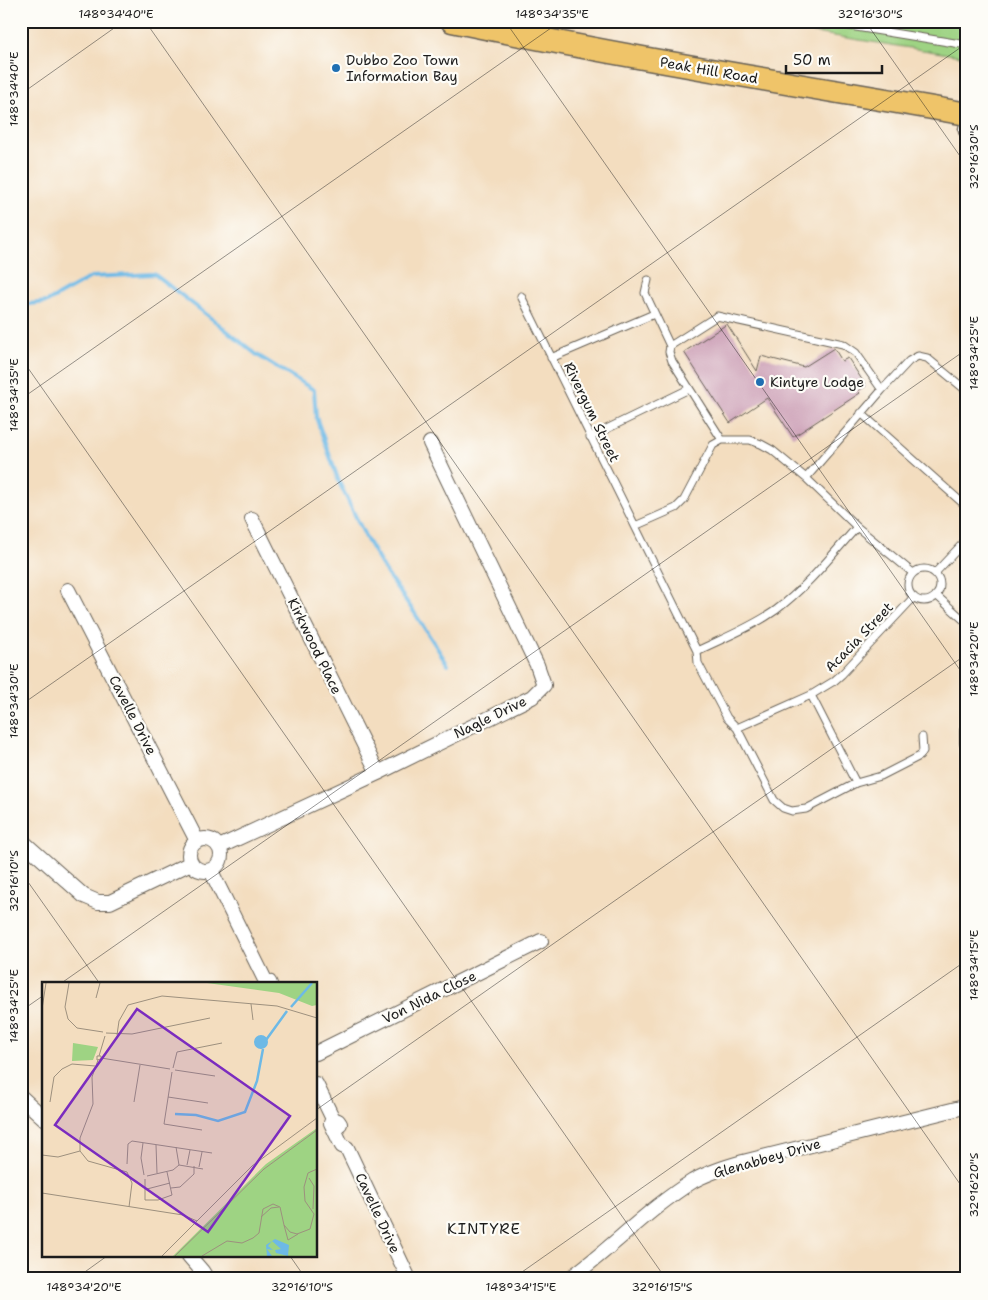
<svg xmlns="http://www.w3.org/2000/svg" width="988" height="1300" font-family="'Shantell Sans',sans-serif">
<rect width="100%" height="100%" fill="#fdfcf7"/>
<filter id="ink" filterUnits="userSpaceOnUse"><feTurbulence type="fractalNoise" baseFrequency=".02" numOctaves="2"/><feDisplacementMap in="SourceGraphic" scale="10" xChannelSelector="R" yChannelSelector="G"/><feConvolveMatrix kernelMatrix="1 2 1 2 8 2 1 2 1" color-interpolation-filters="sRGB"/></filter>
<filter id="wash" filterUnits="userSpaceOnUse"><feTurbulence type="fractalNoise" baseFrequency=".0096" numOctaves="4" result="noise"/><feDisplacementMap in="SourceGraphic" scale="20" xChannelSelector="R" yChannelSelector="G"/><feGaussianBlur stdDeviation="1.12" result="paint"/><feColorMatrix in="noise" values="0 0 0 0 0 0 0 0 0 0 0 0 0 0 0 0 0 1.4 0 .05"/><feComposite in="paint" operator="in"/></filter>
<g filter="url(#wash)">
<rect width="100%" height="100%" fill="#f3ddbf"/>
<!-- green -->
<path fill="#9ed383" stroke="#5d7850" d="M739,21H967V57Z"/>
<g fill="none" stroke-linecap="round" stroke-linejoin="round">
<!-- stream -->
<path stroke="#6db9e6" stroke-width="4" d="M21,305L47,302L91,277L154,274L206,314L257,355L314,390L316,417L339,482L367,540L387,574L414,612L448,665"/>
</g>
<g id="blocks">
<!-- building -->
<path fill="#c99ab2" d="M727,324L757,371L761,356L804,367L834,348L842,361L848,358L866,386L858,391L860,393L793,437L767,398L730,423L684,352Z"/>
</g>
</g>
<g filter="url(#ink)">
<use href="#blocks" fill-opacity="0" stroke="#676055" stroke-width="1"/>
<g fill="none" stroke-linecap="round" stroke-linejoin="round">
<!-- service casing -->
<g stroke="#676055" stroke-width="9">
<path id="service" d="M819,21L967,45
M648,280L645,293L670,346L669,352L672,361L722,440
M521,296C579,414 639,532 697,651L698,663L727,718L737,728L774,800L783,808L792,811L806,809L856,783L881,776L920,756L923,751L922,737
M670,346L717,316L843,344L856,353L882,390
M551,358L654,314
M861,413L967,507
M590,437L689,389
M722,440H750L761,444L772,450L806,478L857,527L913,573
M806,478L882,390L909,361L918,356L927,358L967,391
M635,526L676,508L684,500L713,445L722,440
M908 585a16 16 0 1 1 32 0a16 16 0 1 1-32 0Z
M935,573L967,539
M936,595L967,623
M697,651C724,638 752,627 776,610C807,587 831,556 857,527
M811,695L856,783
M737,728L811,695L834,681L842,674L914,597"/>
</g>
<!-- minor casing -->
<g stroke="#676055" stroke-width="16">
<path id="minor" d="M252,519L378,773
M68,590L197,841
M967,731V743
M189 855a16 16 0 1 1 32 0a16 16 0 1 1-32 0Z
M21,840L84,896L98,902H110L191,863
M219,847L378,773L532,697L544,685L537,665L430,443
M211,871L265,980L269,982L270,984
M316,1053L541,941
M316,1084L333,1119L338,1121L340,1124
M21,1097L44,1118
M333,1119L331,1123L342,1146L347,1148L409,1279
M189,1256L202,1271L207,1279
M569,1279C612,1248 648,1209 693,1181C709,1172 726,1167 743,1162L960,1108L967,1105"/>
</g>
<!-- tertiary casing -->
<g stroke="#676055" stroke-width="19">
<path id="tertiary" d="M967,129V130"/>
</g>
<!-- trunk casing -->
<g stroke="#676055" stroke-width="25">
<path id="trunk" d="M452,21C623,57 795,84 967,114"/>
</g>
<!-- service -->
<use href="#service" stroke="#fff" stroke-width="7"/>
<!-- minor -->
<use href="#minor" stroke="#fff" stroke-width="14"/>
<!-- tertiary -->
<use href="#tertiary" stroke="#fff" stroke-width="16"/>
<!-- trunk -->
<use href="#trunk" stroke="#efc469" stroke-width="22"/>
</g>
</g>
<!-- ticks -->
<path fill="none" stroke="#1c1c1c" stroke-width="1" stroke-opacity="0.45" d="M145,21L967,1194M505,21L967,680M865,21L967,166M21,94L124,21M21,358L666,1279M21,399L561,21M21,705L967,43M21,872L100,984M60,984L967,349M21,1011L44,995M316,1110L967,654M290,1256L306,1279M75,1279L107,1256M512,1279L967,960M948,1279L967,1266"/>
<!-- markers -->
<g fill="#1f6fb2" stroke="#fdfcf7" stroke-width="2">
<circle cx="336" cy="68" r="5"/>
<circle cx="760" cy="382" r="5"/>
</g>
<g text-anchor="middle" stroke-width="4.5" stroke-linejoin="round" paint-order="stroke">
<!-- poi labels -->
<g font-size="14" fill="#1c1c1c" stroke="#fdfcf7" text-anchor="start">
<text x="346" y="65">Dubbo Zoo Town<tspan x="346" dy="16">Information Bay</tspan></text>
<text x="770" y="387">Kintyre Lodge</text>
</g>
<!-- street labels -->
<g font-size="14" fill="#1c1c1c" stroke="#fdfcf7">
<text transform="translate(709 70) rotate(10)" y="5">Peak Hill Road</text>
<text transform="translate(592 412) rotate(64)" y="5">Rivergum Street</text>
<text transform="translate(859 637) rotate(-46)" y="5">Acacia Street</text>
<text transform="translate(315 646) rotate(64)" y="5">Kirkwood Place</text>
<text transform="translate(133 715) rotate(63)" y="5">Cavelle Drive</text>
<text transform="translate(490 717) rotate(-26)" y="5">Nagle Drive</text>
<text transform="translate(429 997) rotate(-26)" y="5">Von Nida Close</text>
<text transform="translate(767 1158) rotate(-16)" y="5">Glenabbey Drive</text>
<text transform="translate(378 1213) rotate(65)" y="5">Cavelle Drive</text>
</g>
<!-- neighbourhood labels -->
<g font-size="15" letter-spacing="1" fill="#1c1c1c" stroke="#fdfcf7">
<text x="484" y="1234">KINTYRE</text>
</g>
</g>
<!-- overview -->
<g transform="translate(42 982)">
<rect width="275" height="275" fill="#f3ddbf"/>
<path d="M165,1H275V23L270,24L237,11ZM31,61L56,65L51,78L30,79ZM275,146V274H131L224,182Z" fill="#9ed383"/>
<path d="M212 60a7 7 0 1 1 14 0a7 7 0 1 1-14 0ZM233,257L247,263L246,274L234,271L233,268L239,267L230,259L226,264L231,268L225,267L230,274H225L224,263Z" fill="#6db9e6"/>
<path fill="none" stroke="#6db9e6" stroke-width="2.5" d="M249,25L270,1M224,58L245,29M133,132L154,133L176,139L203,130L215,99L221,67"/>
<path fill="none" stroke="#9d907e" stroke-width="1" d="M27,1L23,25L26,37L35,46L61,50M54,16L58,1M209,22L211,38M0,27L4,1M64,51L90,52L168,36M75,53L77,39L86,23L120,14L235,24L275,36M55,74H59V77L55,78ZM57,74L63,54M59,76L128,87M56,78L50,95L51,122L38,156V169L46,179L85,190L90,201L87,225M131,86L135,70L180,61M133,88L173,94M130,90L122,142L160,148M126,115L166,121M8,120L12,95L20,87L30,82L53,84M92,120L98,83M101,161L99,176L102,193M114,163L115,191M134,165L137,183M0,173L16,175L38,169M85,182L86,162L90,159L170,171M137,183L161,187M145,183L148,168M157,185L160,170M105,194L131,188L137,183M267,196L272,204L271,227M103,197V218H116L130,213L125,190M129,206L138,205L152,192V184M105,207L128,201M0,211L141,233L155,239M219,235L229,226L237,225M242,243L246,258L256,252M120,274L210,184L275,136M133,274L222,187L275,148M160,274L185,259L200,261L211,256L217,251L221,227L231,222L238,225L242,243L248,250L255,252L268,247L272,232L263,219L262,205L266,191L275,187"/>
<path fill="#7b2cbf" fill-opacity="0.15" stroke="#7b2cbf" stroke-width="2.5" d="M95,27L248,134L166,250L13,143Z"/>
<rect width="275" height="275" fill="none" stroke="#1c1c1c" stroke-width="2.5"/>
</g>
<!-- margin -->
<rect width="988" height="1300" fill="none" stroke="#fdfcf7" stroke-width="55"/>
<!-- scale -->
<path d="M786 65v8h96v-8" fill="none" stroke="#1c1c1c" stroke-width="2.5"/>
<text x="793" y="65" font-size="15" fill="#1c1c1c" stroke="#fdfcf7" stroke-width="4" paint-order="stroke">50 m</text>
<rect x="28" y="28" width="932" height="1244" fill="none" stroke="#1c1c1c" stroke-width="2"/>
<g font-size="12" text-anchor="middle" fill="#1c1c1c">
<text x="116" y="18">148°34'40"E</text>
<text x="552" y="18">148°34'35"E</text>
<text x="870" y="18">32°16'30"S</text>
<text transform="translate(14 89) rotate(-90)" y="4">148°34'40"E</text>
<text transform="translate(974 157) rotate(-90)" y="4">32°16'30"S</text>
<text transform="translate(974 353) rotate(-90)" y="4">148°34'25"E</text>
<text transform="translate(14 395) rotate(-90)" y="4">148°34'35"E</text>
<text transform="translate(974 659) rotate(-90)" y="4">148°34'20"E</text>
<text transform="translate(14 701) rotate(-90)" y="4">148°34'30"E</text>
<text transform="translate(14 881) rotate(-90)" y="4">32°16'10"S</text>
<text transform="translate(974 965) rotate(-90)" y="4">148°34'15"E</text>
<text transform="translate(14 1006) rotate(-90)" y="4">148°34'25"E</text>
<text transform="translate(974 1185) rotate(-90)" y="4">32°16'20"S</text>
<text x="84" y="1291">148°34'20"E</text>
<text x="302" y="1291">32°16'10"S</text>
<text x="521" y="1291">148°34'15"E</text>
<text x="662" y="1291">32°16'15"S</text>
</g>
</svg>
